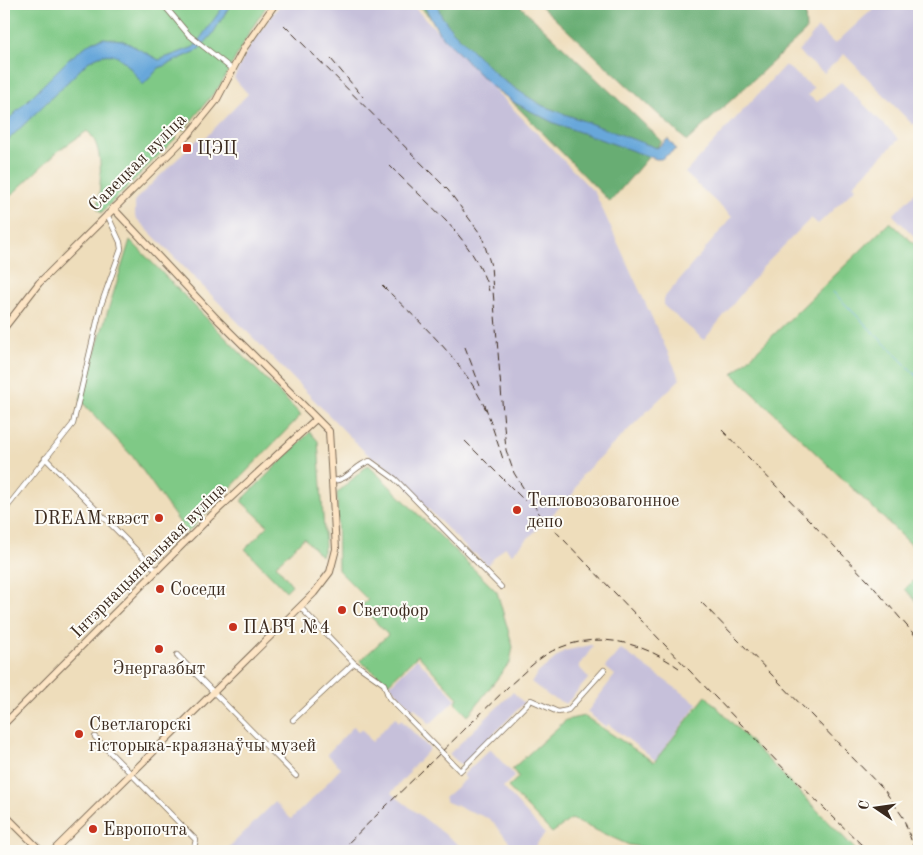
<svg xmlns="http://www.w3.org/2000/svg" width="923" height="855" font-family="'Old Standard TT',serif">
<rect width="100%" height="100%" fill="#fdfcf7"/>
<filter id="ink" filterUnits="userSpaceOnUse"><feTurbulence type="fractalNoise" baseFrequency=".02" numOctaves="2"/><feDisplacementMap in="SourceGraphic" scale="10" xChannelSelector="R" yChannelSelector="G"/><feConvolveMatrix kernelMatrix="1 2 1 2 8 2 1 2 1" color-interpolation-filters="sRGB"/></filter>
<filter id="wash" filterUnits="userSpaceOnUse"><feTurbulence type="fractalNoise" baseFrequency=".0096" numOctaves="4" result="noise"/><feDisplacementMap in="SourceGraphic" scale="20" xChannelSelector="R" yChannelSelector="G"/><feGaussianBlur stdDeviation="1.12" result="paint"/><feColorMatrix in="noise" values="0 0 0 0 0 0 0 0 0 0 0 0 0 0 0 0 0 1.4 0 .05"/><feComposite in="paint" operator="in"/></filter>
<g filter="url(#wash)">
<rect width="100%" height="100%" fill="#edb"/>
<!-- industrial -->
<path fill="#c6c0da" d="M286,4H411L595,193L680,379L582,475L573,494L512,554L505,547L487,565L474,553L472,554L398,478L376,458H372L363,450L135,217V200L199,138L202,141L248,94L234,78L249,47L279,6L283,8Z
M878,4H919V119L913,125L844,54L824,73L798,52L818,28L835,44Z
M785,65L814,88L808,95L817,102L841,82L899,139L853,185L856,188L818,224L811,218L763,267L704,340L664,306V298L732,217L685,173Z
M919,189V241L893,215Z
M591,645L593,646L579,667L589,678L566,704L549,696L531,682L539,672L564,651Z
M621,649L698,704L655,760L608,724L606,727L587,712L615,675L605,667Z
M417,659L456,699L430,724L414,707L412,709L390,685Z
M513,692L524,703L464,764H460L449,754Z
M395,717L399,722L401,720L430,749L409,771L410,772L391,793L467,851H225L275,802L291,819L317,794L341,768L327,754L354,726L358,732L362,729L372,742Z
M490,749L515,776L503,787L545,834L531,851H517L490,819L447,802L444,798L466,779L463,775Z"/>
<!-- green -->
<path fill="#7fc986" stroke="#5d7a52" d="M4,4H268L252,28L221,84L183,131L178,126L172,131L177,137L101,213L97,208C101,187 105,145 87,131L58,151L4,202Z
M890,222L919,248V552L733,374Z
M130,240L301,415L187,533L133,457L80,400Z
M310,432L318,441L325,546L321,556L304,538L276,565L292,585L286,591L245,549L268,526L241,501Z
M368,465L497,592L513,647L510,662L468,716L455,703L458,698L418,655L388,684L360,661L388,635L361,606L368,600L338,570L337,493Z
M919,575V604L905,589Z
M706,696L857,851H669L629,845L571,819L552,833L508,787L519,777L512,769L566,720L584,716L654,762Z"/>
<!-- forest -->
<path fill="#67ad73" stroke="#516c48" d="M417,4H518L662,141L610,202Z
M539,4H807L805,7L806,31L687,141Z"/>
<!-- water -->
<path fill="#67a7da" stroke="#51687c" d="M225,4H231L212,35L197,51L159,68L143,85C127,64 116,43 88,62L4,144V124L69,59L91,42L104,38L122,40L159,60L194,47Z
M423,4H437L441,15L452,30L500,78L522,93L543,106L657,148L668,139L676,149L661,159H656L554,123L515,103L491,86L439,33Z"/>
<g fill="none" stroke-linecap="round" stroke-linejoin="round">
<!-- stream -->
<path stroke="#67a7da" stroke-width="1" d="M833,292L919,378"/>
</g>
</g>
<g filter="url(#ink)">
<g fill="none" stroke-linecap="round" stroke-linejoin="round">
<!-- street casing -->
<g stroke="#7a6955" stroke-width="6">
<path id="street" d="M163,4L189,35L233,70
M45,458L157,571
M332,481C348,481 355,465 370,461L395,479L501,587
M4,511L73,424L101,305L121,249L120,242L107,214
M300,607L354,663L384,684L389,698L460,771L531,700L558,712L568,710L604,670
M177,655L296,776
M293,720L354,663
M95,737L196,840L193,851"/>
</g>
<!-- secondary casing -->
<g stroke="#7a6955" stroke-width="8">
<path id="secondary" d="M4,328L39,283L189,134L216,101L244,48L275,4
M4,724L211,516L316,419
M4,814L41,851
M53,851L314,593L330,572L336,549L329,431L214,316L113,208"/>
</g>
<!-- street -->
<use href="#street" stroke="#fff" stroke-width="4.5"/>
<!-- secondary -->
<use href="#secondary" stroke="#fde5c5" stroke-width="6"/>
<!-- rail -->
<path stroke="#3b2a1e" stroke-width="1" stroke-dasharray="8 4" stroke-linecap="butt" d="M284,25L448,190L482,236L491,266L506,450L514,473L542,518
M331,59L363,97
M390,166C426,203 475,239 489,291
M382,285C421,324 464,360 487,412
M465,347L480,386
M485,405L504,462
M722,430L869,582L919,640
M465,441L525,501
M538,513L789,774L868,851
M701,602L885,791L903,817L915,851
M340,851L510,685C525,672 540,655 559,648C601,631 643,643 679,668"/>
</g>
</g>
<!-- markers -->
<g fill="#c8321e" stroke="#fdfcf7" stroke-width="2">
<rect x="182" y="143" width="10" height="10" rx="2.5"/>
<circle cx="517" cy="510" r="5"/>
<circle cx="159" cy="518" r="5"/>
<circle cx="160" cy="589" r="5"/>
<circle cx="342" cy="610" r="5"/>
<circle cx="233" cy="627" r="5"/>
<circle cx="159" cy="649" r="5"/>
<circle cx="79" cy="734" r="5"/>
<circle cx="93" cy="829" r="5"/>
</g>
<g text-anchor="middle" stroke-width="4" stroke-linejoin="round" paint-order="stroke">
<!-- poi labels -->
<g font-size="18" fill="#3b2a1e" stroke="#fdfcf7" text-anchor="start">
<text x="197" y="154">ЦЭЦ</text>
<text x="527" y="506">Тепловозовагонное<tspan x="527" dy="21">депо</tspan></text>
<text x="149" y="524" text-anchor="end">DREAM квэст</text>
<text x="170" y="595">Соседи</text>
<text x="352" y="616">Светофор</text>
<text x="243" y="633">ПАВЧ №4</text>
<text x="159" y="674" text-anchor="middle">Энергазбыт</text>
<text x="89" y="730">Светлагорскі<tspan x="89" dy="21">гісторыка-краязнаўчы музей</tspan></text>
<text x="103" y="835">Европочта</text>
</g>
<!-- street labels -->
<g font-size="18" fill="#3b2a1e" stroke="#fdfcf7">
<text transform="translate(137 162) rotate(-45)" y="6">Савецкая вуліца</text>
<text transform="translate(148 560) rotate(-45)" y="6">Інтэрнацыянальная вуліца</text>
</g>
</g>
<!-- margin -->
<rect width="923" height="855" fill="none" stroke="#fdfcf7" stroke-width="20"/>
<!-- north arrow -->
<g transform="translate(876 808) rotate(283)" stroke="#fdfcf7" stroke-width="4" paint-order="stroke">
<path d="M0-4L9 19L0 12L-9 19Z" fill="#3b2a1e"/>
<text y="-8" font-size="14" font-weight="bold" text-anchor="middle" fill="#3b2a1e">С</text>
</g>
</svg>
